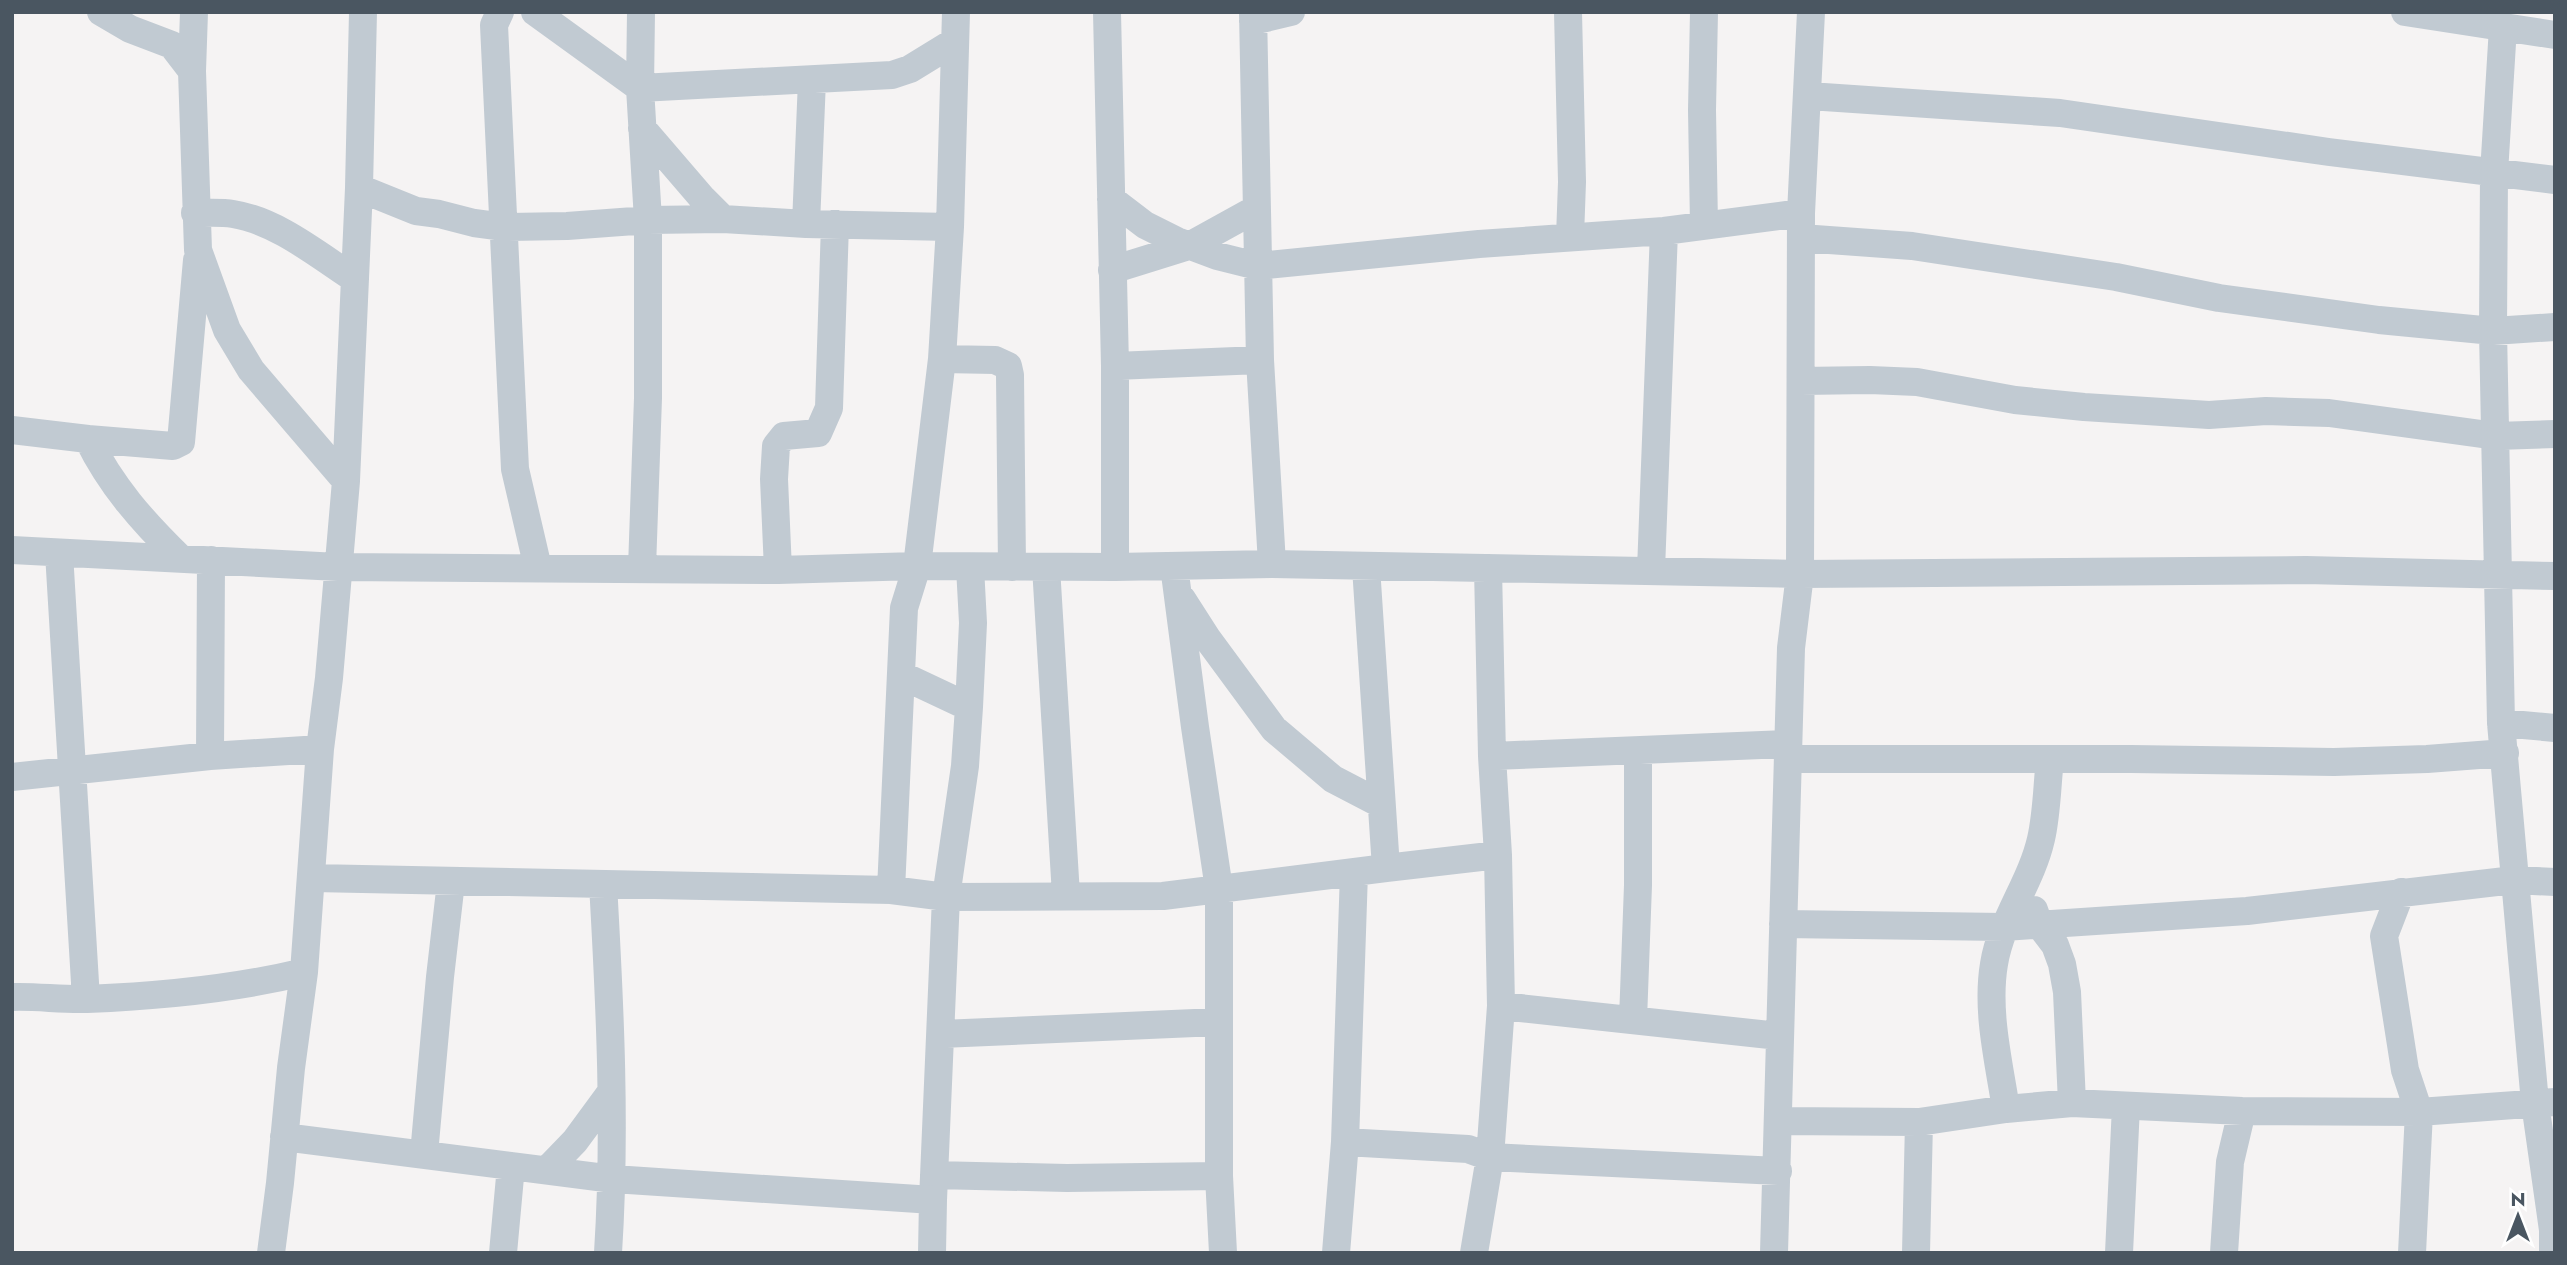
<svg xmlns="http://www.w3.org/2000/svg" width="2567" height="1265" font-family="Jost,sans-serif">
<rect width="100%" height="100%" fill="#f5f3f3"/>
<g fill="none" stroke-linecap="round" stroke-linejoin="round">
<!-- minor -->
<path stroke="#c1cad2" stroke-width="28" d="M101,12L130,29L172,45L192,71
M194,12L192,71L198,250L227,330L251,370L346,481
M500,12L494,25L515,469L538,568
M535,12L640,88L892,75L910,69L954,42
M641,12L640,88L648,220V398L642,568
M1107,12L1115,366V567
M1253,12L1260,360L1272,564
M1568,12L1572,182L1570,237
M1704,12L1702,110L1704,225
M2405,12L2555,35
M1253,21L1291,12
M2503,27L2494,173L2493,331L2501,723L2535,1103L2553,1230V1253
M1809,96L2060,113L2329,152L2555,180
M642,128L703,199L723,219
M359,188L416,211L439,214L474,223L504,227L567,226L648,220L723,219L806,224L950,227
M1111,199L1145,225L1177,241L1217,256L1257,266L1479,244L1664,231L1801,213
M195,213C207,213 221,212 233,214C277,221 318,255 355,279
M806,224L812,80
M1801,238L1912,246L2116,277L2219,298L2379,320L2493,331L2555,327
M1112,270L1189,246L1256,209
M942,359L995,360L1008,366L1010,375L1012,567
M1115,366L1260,360
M1801,381L1870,380L1917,382L2015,400L2084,407L2209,415L2266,411L2329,413L2496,436L2555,434
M12,430L88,439C111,486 143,522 180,558
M88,439L173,446L181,442L197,260
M12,550L338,567L778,570L917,566L1115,567L1272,564L1800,574L2306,570L2555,576
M59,553L86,999
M1174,566L1195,727L1219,889V1176L1223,1253
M1046,567L1066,895
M1366,567L1386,868L1498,855L1501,1006L1490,1157L1474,1253
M1488,568L1492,756L1498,855
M778,570L774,479L776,446L784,436L818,433L829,408L835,224
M1651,570L1664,231
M1182,599L1207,638L1274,729L1333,779L1381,804
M901,675L969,707
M2501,723L2555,728
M210,756L211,560
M1492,756L1788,744
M1788,759H2131L2334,762L2427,759L2505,753
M12,777L210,756L320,749
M313,878L891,890L946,897L1163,896L1386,868
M603,884C610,1006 616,1130 608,1253
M891,890L904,608L917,566L942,359L950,227L956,12
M2401,892L2384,936L2405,1070L2419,1112L2412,1253
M2034,910L2039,924L2055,945L2062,964L2067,992L2072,1103
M1783,924L2004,927L2247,911L2514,880L2555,882
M12,997C37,996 62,1000 87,999C160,996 234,989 304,972
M1501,1006L1779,1036
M1633,1020L1638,885V751
M941,1034L1218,1022
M2006,1109C1999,1063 1986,1011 1994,964C2001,920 2031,883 2041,839C2047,813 2047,785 2050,759
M1779,1121L1919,1122L2006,1109L2072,1103L2242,1111L2419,1112L2555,1102
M284,1137L613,1179L933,1200L946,897L965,766L969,707L973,623L970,567
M1345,1142L1468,1149L1490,1157L1778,1171
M424,1154L440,977L451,882
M547,1170L575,1141L611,1092
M934,1175L1067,1178L1219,1176
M271,1253L280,1183L291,1068L304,972L320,749L329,678L346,481L359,188L363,12
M503,1253L511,1166
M932,1253L933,1200
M1336,1253L1345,1142L1354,872
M1774,1253L1791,648L1800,574L1801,213L1811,12
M1916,1253L1919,1122
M2119,1253L2126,1106
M2224,1253L2230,1162L2242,1111"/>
</g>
<!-- border -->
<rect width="2567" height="1265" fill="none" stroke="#4a5661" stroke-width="28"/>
<!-- north arrow -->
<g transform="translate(2518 1216)" stroke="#ffffff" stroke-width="5" paint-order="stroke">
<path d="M0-5L12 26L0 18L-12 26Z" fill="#4a5661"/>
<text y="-10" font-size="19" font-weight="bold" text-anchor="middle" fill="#4a5661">N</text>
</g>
</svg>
